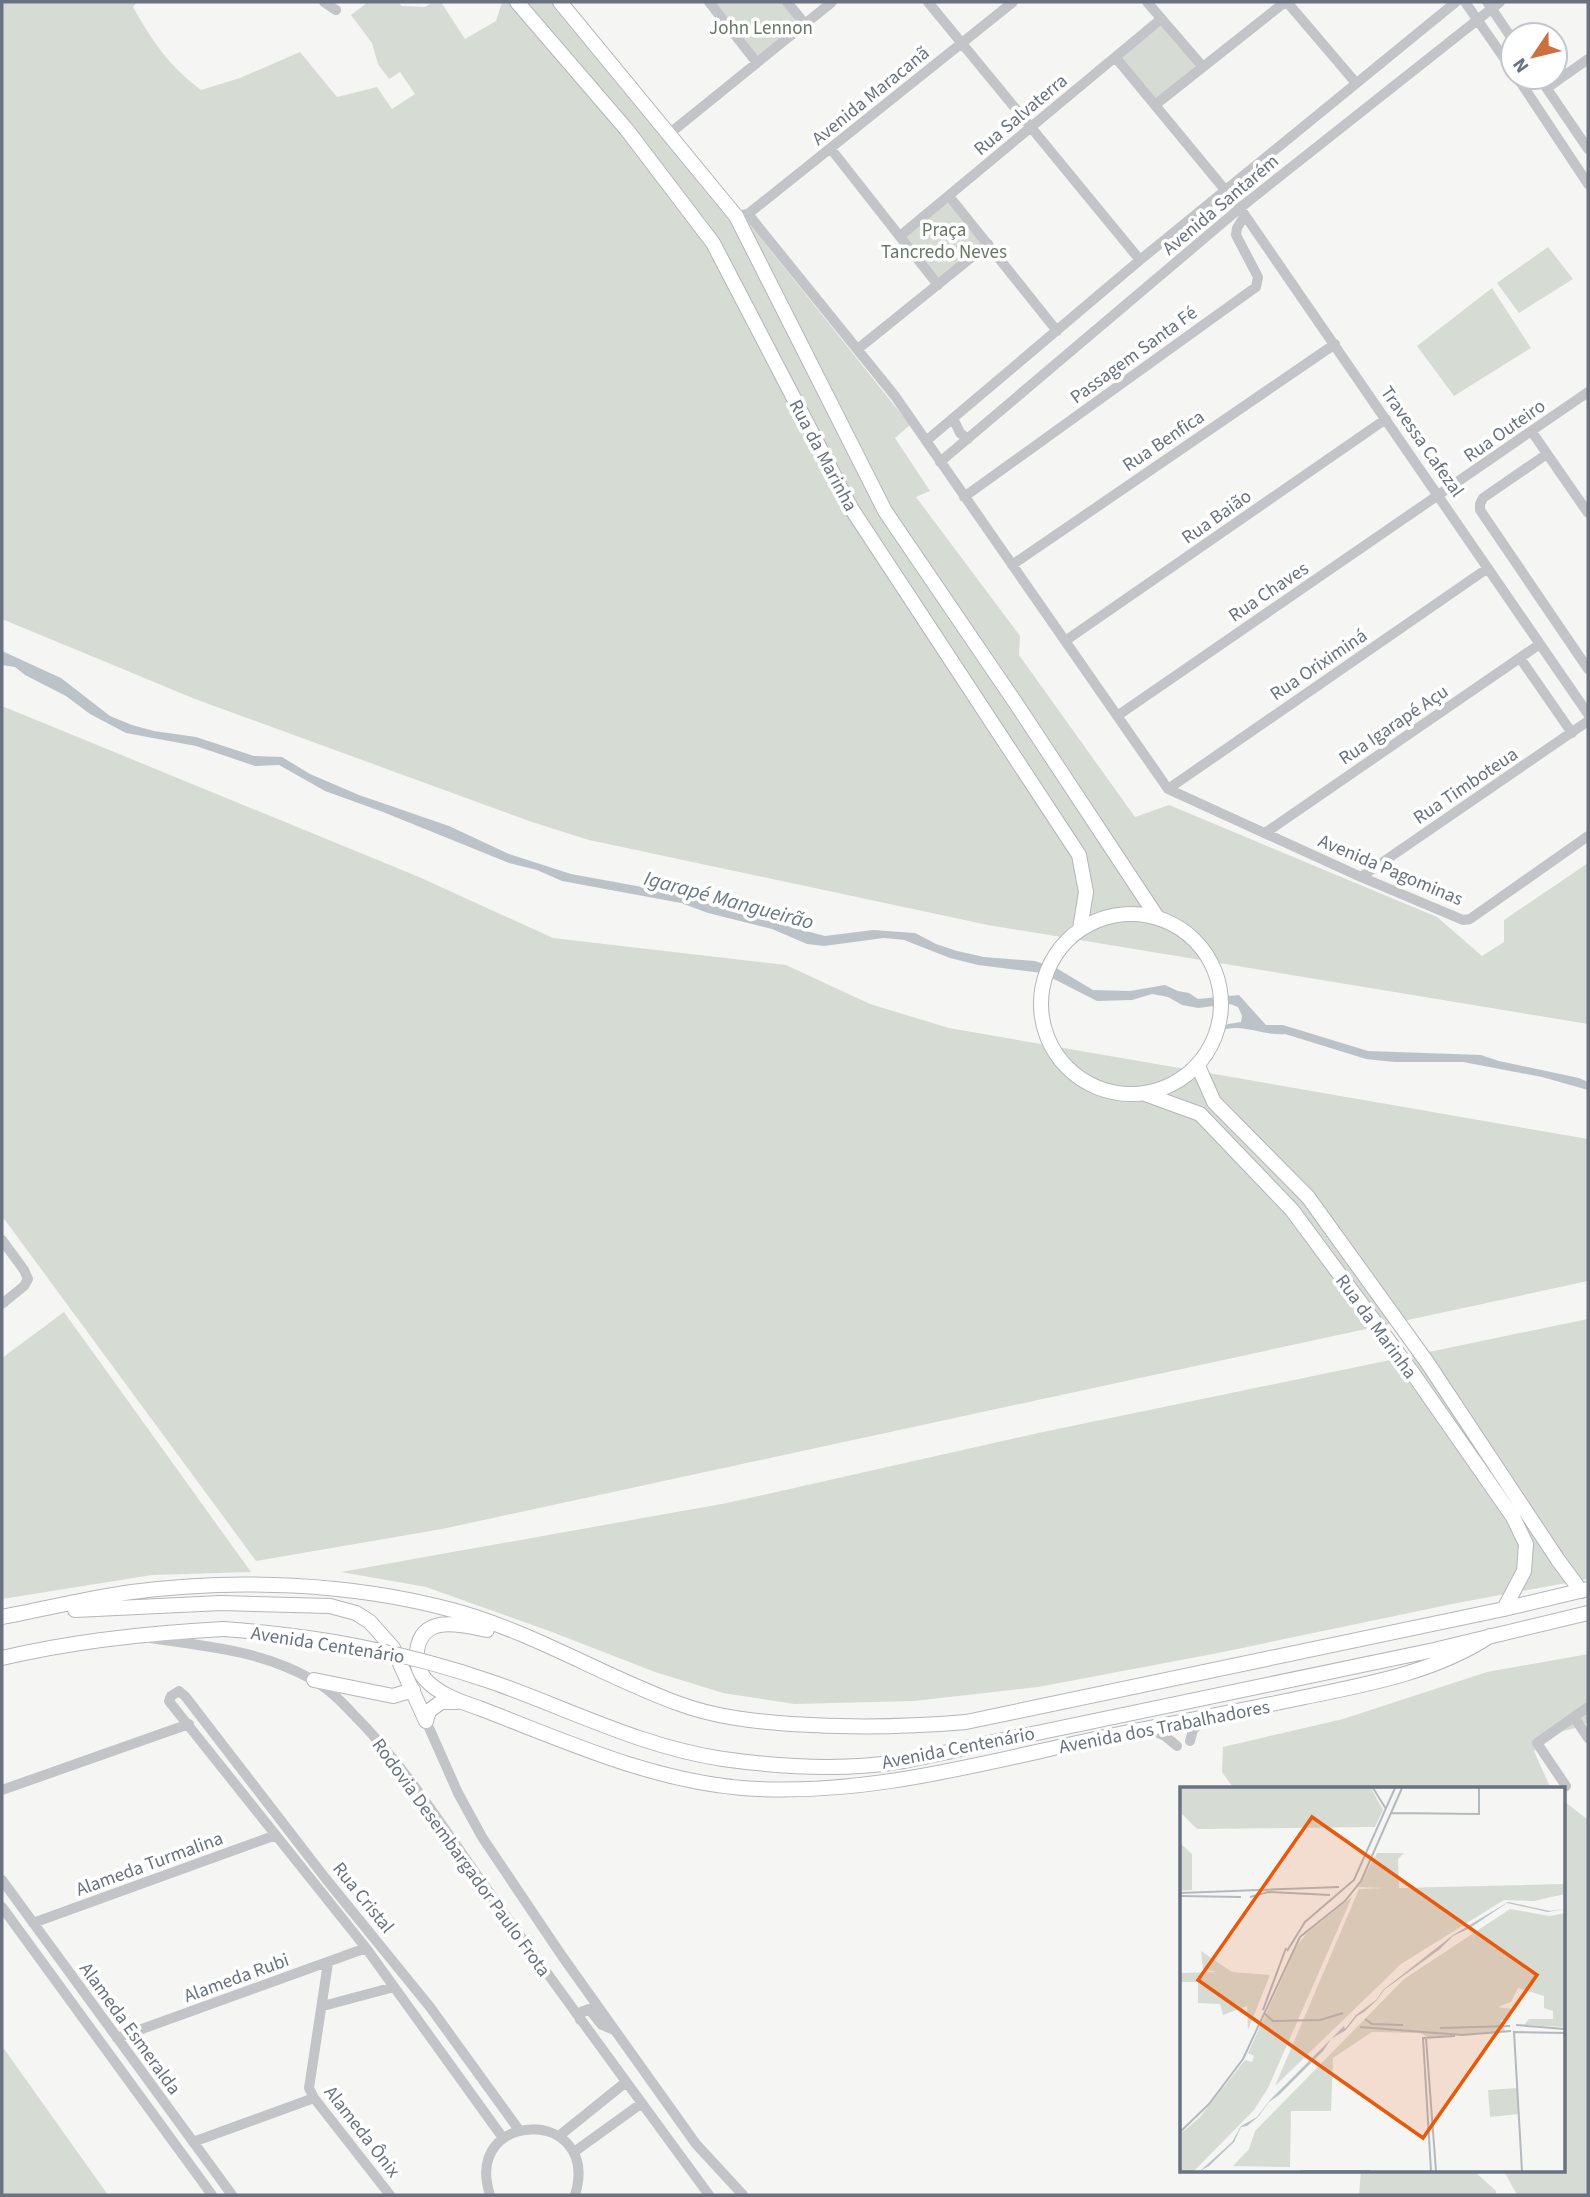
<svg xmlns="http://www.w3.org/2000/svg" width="1590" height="2197" font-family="'Source Sans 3',sans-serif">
<rect width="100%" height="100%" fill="#f5f5f3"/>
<!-- green -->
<path fill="#d6dcd4" d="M2,2H137L133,7C153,42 168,65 201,90L240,78L300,52L337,97L377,87L392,109L415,94L400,72L389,79L378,64L372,43L351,15L368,2H398L402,6L425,7L433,2H441L465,39L496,21L502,2H563L744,217L910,425L895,438L930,491L916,497L1020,636L1019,655L1135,817L1169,805L1437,917L1482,956L1504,942V920L1588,863V1024L988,925L589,840L532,822L195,699L2,619Z
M709,2H787L805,24L757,63Z
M1161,19L1203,67L1155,105L1116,58Z
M949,196L988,244L938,285L900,236Z
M1548,247L1573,279L1519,313L1497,283Z
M1492,288L1531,348L1454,396L1417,346Z
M2,706L419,877L553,938L786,965L870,1004L949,1028L1588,1139V1281L442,1529L256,1561L2,1216Z
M64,1312L251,1572L152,1575L2,1599V1358Z
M1588,1319V1579L1457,1603L1218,1653L1038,1687L914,1701L794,1704L723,1693L655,1672L552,1632L426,1587L341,1572L727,1503L1043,1432Z
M1588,1654V1722L1580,1727L1559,1732L1534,1751L1551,1789H1234L1222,1772L1223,1747L1343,1719L1487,1672Z
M1564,1801L1588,1820V2195H1517L1504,2171H1564Z
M2,2046L108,2195H2Z
M1361,2171H1474L1496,2191V2195H1359Z"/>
<!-- water -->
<path fill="#bcc3c8" d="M2,651L61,678L110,716L132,725L154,731L196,737L254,756L282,757L310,774L359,795L449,826L509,854L571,874L675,893L728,910L825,936L873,930L915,933L936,944L957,951L984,957L1035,961L1058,969L1093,990L1130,991L1165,985L1178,991L1189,993L1198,999L1239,995L1266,1025H1283L1368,1051L1481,1055L1499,1061L1579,1078L1588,1082V1090L1542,1077L1463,1062H1394L1366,1059L1285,1034C1262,1036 1242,1022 1219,1031L1228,1024L1241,1022L1242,1016L1238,1007L1230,1004L1198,1008L1182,1005L1168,997L1152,994L1132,1000L1097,1001L1042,973L978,965L950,958L904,940L884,938L824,946L807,944L772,929L708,913L681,903L562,881L537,870L509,863L383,812L325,791L279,765L255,766L196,746L126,733L90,714L66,696L25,675L15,667L2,665Z"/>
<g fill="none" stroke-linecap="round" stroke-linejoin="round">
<!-- major casing -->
<g stroke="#b3b6ba" stroke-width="16">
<path id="major" d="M517,2L627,130L713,243L851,508L1079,855L1086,892L1080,929
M560,2L736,216L885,511L1017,705L1157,917
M1041 1004a90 90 0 1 1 180 0a90 90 0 1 1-180 0Z
M1198,1066L1214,1102L1308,1197L1427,1362L1558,1560L1581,1591
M1145,1094L1200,1114L1292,1210L1414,1375L1513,1517L1526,1544L1524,1571L1504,1609
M75,1610L221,1603L330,1606L356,1613L370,1622L393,1648L426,1721
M2,1617C45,1609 88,1598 132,1592C235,1578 352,1583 452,1610C531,1631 601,1675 677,1703C714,1717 752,1721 791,1724C850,1728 907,1727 966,1722L1504,1609L1588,1589
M487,1630C462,1625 422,1613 417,1651C416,1661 418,1671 425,1679C438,1694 461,1702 479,1708C565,1741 649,1780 742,1788C872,1798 998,1758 1124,1733C1184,1721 1245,1710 1305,1697C1369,1684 1435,1672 1490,1636
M2,1658C74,1641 148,1633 223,1629
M314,1680L393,1696L413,1690
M426,1721L429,1711L441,1702H457
M970,1747L1434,1650L1588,1613"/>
</g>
<!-- minor -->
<path stroke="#c2c4c7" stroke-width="10" d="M324,2L336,10
M709,2L757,63
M787,2L805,24
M928,2L1140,260
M1147,2L1203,67
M1287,2L1356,83
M1465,2L1513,71
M1487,2L1513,40
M1116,58L1240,208L1588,714
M1517,77L1588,184
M1539,77L1588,149
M1547,88L1588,59
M1155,105L1285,2
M669,134L832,2
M831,149L938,285
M949,196L1057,331
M748,214L1013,2
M736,216L748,214L895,396L1168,789
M900,236L1161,19
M859,348L988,244
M953,418L960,433L968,439
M1532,432L1588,513
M926,441L1140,260L1456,2
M1547,454L1483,498L1480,504V510L1588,669
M940,462L1240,208L1500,2
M964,497L1256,287L1258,277L1236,235L1237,228L1245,215
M1012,565L1335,344
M1065,641L1386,419
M1520,658L1572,733
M1117,716L1588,392
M1168,789L1361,877L1463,920L1470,919L1588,836
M1168,789L1488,568
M1265,833L1540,644
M1361,877L1588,721
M2,1240L24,1270L28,1279L24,1286L2,1304
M150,1638C208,1647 261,1650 313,1680C328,1688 342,1702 353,1714C407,1768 447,1834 491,1895C563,1996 636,2095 709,2195
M1574,1717L1588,1738
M426,1721L458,1793L482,1837L562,1956L696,2144L743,2195
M1149,1729L1165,1736L1177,1746
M1190,1741L1193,1730L1204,1718
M1566,1786L1537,1743L1588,1707
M2,1790L189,1724
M2,1880L232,2195
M2,1907L212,2195
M33,1923L276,1835
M328,1963L309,2088L314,2098L390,2195
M323,2006L394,1987
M580,2020L581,2012L589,2009L602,2025L614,2030
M117,2038L366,1948
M559,2136L626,2082
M503,2138L366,1948L172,1705L169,1701L171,1696L179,1691L185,1696L326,1879L430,2007L519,2130
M193,2142L314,2098
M574,2152L642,2103
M490,2195C462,2108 602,2107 575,2195"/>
<!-- major -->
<use href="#major" stroke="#fff" stroke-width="14"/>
<!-- major-bridge casing -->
<g stroke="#b3b6ba" stroke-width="16" stroke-linecap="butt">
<path id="major-bridge" d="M223,1629C317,1636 403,1651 492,1682C569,1709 642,1747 723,1759C780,1767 846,1771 903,1761C925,1757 948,1752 970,1747"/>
</g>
<!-- major-bridge -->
<use href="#major-bridge" stroke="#fff" stroke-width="14"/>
</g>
<g text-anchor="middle" stroke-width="7" stroke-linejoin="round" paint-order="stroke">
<!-- park labels -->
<g font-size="19" fill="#687866" stroke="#fff">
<text x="761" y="34">John Lennon</text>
<text x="944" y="236">Praça<tspan x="944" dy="22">Tancredo Neves</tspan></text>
</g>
<!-- street labels -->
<g font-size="19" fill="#687280" stroke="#fff">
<text transform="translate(870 95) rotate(-39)" y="7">Avenida Maracanã</text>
<text transform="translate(1020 114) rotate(-40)" y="7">Rua Salvaterra</text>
<text transform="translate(1220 204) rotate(-40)" y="7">Avenida Santarém</text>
<text transform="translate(1133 354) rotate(-36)" y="7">Passagem Santa Fé</text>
<text transform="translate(1504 430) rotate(-35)" y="7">Rua Outeiro</text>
<text transform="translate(1163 440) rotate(-34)" y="7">Rua Benfica</text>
<text transform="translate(1423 441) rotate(55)" y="7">Travessa Cafezal</text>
<text transform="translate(824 455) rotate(62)" y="7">Rua da Marinha</text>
<text transform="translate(1216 516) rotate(-35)" y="7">Rua Baião</text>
<text transform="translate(1268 591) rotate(-34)" y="7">Rua Chaves</text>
<text transform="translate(1318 664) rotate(-34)" y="7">Rua Oriximiná</text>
<text transform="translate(1393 724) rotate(-34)" y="7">Rua Igarapé Açu</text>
<text transform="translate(1465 785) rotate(-34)" y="7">Rua Timboteua</text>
<text transform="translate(1391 869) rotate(23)" y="7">Avenida Pagominas</text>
<text transform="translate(1377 1326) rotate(54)" y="7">Rua da Marinha</text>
<text transform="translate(328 1644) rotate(9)" y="7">Avenida Centenário</text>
<text transform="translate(1164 1726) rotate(-11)" y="7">Avenida dos Trabalhadores</text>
<text transform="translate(958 1747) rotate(-11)" y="7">Avenida Centenário</text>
<text transform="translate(462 1857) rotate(54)" y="7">Rodovia Desembargador Paulo Frota</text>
<text transform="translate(149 1863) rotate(-20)" y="7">Alameda Turmalina</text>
<text transform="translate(364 1897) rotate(51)" y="7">Rua Cristal</text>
<text transform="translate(236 1977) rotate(-20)" y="7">Alameda Rubi</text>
<text transform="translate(131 2028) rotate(54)" y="7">Alameda Esmeralda</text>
<text transform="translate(363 2131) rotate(52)" y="7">Alameda Ônix</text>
</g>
<!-- water labels -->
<g font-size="21" font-style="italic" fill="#697983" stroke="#fff">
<text transform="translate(729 900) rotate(15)" y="7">Igarapé Mangueirão</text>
</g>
</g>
<!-- overview -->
<g transform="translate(1180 1787)">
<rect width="385" height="385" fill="#f5f5f3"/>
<path d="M0,1H191L203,23L195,40L17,42L0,25ZM0,56L12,67V103L0,104ZM197,66H224L218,72L219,101L385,97V107L354,114L324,113L221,177L95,299L179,102L205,101L178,100ZM172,110L88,301L74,323L14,384H0V347L20,330L65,273L72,275L74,269L68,266L117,159L126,147ZM330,122L370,129L385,126V240L344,238L349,232H373V224L364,221V209L338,201L331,215L318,220L331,222L326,233H320L325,244L248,250L240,246L192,245L153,271L151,324H111L110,380L53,379L69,362L75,344L224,192ZM21,164L52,185L90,188L68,243L67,219L43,228L40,217L18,216V195H0V186L37,185L23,182ZM337,301L339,327L310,330L308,303Z" fill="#d6dcd4"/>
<path d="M328,115L370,124L385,122L368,125L327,116L290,141L273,149L260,162L204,203L196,214L184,225L177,229L166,243L151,252L143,264L99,308L89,315L78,330L67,339L61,340L54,355L29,379L20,384L52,355L61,339L77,330L90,313L164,239L165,242L176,228L196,213L203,203L273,148Z" fill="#bcc3c8"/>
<path fill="none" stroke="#b4b9be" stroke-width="2" d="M193,1L206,22M211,26L299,27V1M0,106L159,100M0,109L61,110M70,110L88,105L150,108M107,164L125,135L174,93L215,1M83,223L106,161M84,226L93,234L140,233L163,226M185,232L192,237L223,238M336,238L385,242M180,240L282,248L331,244M260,241L330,239M246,251L256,384M0,345L29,317L63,272L120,150L165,114L181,94L222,1M120,384H191M251,384L243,251L275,249M342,384L334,245L385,246"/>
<path fill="#e8590c" fill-opacity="0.15" stroke="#e8590c" stroke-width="3.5" d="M132,30L357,188L243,351L18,193Z"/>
<rect width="385" height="385" fill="none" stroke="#687280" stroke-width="3.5"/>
</g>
<!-- border -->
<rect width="1590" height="2197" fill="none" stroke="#687280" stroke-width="7"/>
<!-- north arrow -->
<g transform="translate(1534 56) rotate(235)"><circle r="33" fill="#ffffff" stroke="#c3c7cc" stroke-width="2"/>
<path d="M0-5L12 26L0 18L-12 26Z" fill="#cc713d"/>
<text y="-10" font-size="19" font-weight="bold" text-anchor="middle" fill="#687280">N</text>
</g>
</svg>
